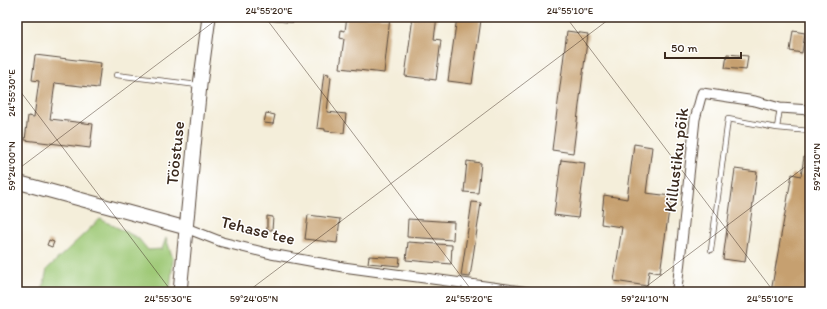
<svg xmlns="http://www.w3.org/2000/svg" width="827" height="309" font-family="Itim,sans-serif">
<rect width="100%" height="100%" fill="#fff"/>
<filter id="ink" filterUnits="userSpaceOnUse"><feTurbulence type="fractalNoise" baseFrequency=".025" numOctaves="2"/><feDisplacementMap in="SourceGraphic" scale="8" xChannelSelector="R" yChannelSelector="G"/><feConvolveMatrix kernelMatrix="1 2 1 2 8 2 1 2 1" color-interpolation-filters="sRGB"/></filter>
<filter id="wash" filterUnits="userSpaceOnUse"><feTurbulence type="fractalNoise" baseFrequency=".012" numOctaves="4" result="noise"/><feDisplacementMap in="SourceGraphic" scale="16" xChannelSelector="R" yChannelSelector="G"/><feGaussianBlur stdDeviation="0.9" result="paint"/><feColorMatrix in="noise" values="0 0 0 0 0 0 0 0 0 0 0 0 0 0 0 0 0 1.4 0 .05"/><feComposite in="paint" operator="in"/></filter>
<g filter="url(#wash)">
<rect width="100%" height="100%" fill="#f4eeda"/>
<!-- green -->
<path fill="#9dc875" stroke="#6c794a" d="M100,219L138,238L148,250L162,249L166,238L173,259L170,292H42L47,269Z"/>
<g id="blocks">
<!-- building -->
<path fill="#c6a06f" d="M347,17H390L384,73L340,68L344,39L340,38L341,30L345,31Z
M413,17H437L434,39L441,40L436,80L405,76Z
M457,17L481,20L472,84L448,81Z
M567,31L588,34L573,153L552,150Z
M793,31L805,33L802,53L790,51Z
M727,54L748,56L746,70L725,68Z
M35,55L101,63L98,88L55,83L50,119L93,124L90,148L25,140L28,116L34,117L39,81L32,80Z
M324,73L329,74L328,76L331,77L327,112L346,114L344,133L325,131V129L317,128Z
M266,113L275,115L273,124L264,123Z
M634,144L652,147L646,193L671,196L660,273L649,271L647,286L614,281L622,227L601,224L604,195L627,199Z
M804,157L810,158V292H771L792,174L801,176Z
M561,160L585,163L578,218L554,215Z
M467,161L481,163L478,193L464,192Z
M735,169L757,172L745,262L723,259Z
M472,202L481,203L470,277L461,276Z
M308,215L340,219L337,243L305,239Z
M267,216L273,217L272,230H267Z
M408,219L454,222L453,240L407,237Z
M49,240L54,242L52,247L47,245Z
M408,242L452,245L451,264L406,260Z
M369,256L400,258L399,266L368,263Z"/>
</g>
</g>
<g filter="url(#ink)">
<use href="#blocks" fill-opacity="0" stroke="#57473a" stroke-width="1"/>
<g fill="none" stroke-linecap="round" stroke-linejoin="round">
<!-- lane casing -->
<g stroke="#57473a" stroke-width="6">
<path id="lane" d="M261,17L292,20
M116,75L198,85
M780,108L777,128L810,131
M711,250L728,119L777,128"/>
</g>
<!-- street casing -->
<g stroke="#57473a" stroke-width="11">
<path id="street" d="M186,228L222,242L271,254L343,267L529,292
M676,292L677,289L695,119L702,93L755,101L780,108L810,110"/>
</g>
<!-- secondary casing -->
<g stroke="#57473a" stroke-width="15">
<path id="secondary" d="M17,182L186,228
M180,292L200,85L209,17"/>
</g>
<!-- lane -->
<use href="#lane" stroke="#fff" stroke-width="4.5"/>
<!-- street -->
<use href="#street" stroke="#fff" stroke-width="9"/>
<!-- secondary -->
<use href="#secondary" stroke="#fff" stroke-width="13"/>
</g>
</g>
<!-- ticks -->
<path fill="none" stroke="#3b2a1e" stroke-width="1" stroke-opacity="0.45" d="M265,17L473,292M566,17L774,292M17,87L172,292M17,170L220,17M247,292L612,17M639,292L810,163"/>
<g text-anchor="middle" stroke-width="3" stroke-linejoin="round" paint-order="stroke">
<!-- street labels -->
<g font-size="17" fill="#3b2a1e" stroke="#fff">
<text transform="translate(175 153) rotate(-84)" y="6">Tööstuse</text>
<text transform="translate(676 160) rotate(-83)" y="6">Killustiku põik</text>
<text transform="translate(258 230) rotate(14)" y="6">Tehase tee</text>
</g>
</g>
<!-- margin -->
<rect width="827" height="309" fill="none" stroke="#fff" stroke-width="44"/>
<!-- scale -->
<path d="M665 52v6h76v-6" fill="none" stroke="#3b2a1e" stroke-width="2"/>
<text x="671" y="52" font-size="12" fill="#3b2a1e" stroke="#ffffff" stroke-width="3" paint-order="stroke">50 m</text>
<rect x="22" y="22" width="783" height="265" fill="none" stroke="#3b2a1e" stroke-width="1.5"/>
<g font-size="10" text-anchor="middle" fill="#3b2a1e">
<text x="269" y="14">24°55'20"E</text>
<text x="570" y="14">24°55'10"E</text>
<text transform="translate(11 93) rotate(-90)" y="4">24°55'30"E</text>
<text transform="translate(11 166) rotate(-90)" y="4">59°24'00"N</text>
<text transform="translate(816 167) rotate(-90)" y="4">59°24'10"N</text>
<text x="168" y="302">24°55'30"E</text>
<text x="254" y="302">59°24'05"N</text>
<text x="469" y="302">24°55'20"E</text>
<text x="645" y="302">59°24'10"N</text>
<text x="770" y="302">24°55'10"E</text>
</g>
</svg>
